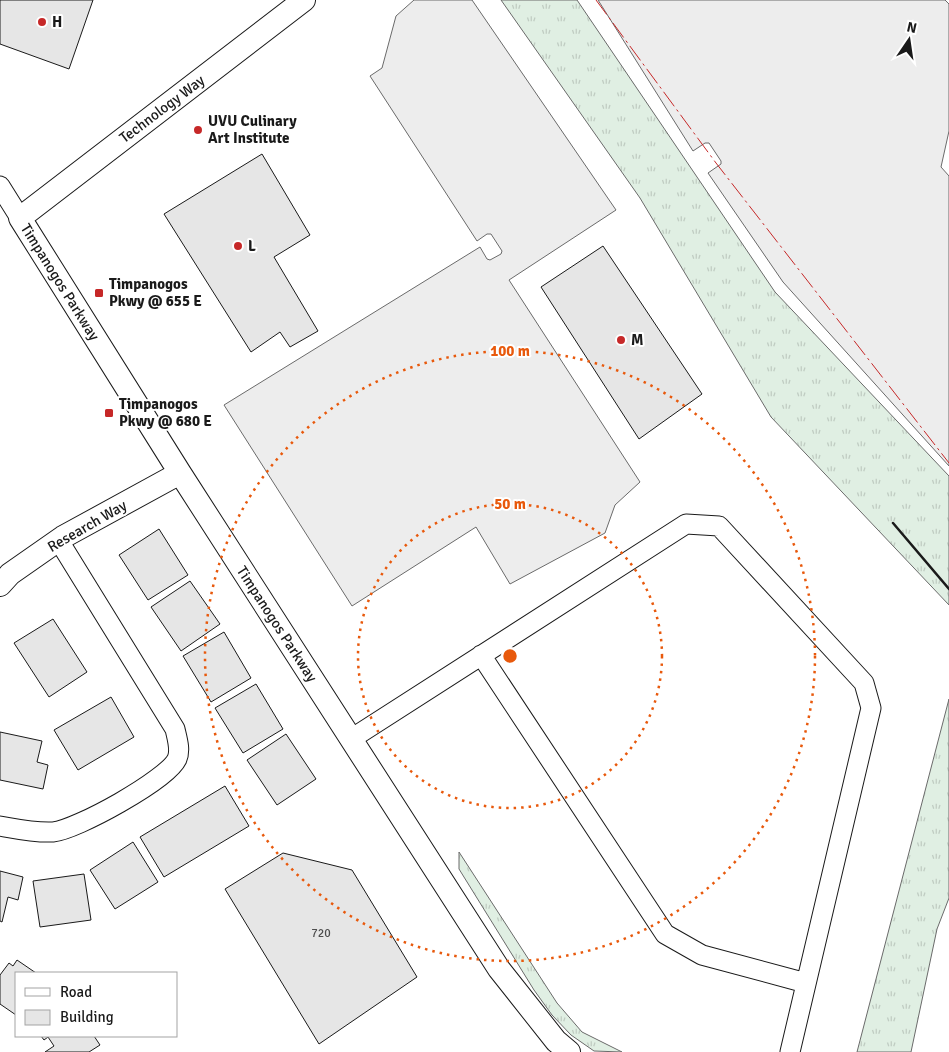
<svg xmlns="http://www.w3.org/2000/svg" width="949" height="1052" font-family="Signika,sans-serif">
<defs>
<pattern id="grass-tufts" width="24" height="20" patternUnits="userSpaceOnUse" patternTransform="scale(1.25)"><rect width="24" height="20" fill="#e0efe3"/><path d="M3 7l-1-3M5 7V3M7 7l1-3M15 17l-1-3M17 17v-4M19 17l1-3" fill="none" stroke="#c0ccc2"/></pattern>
</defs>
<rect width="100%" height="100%" fill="#fff"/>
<!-- grass -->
<path fill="url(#grass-tufts)" stroke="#6a6a6a" d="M501,0H577L775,292L949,476V605L771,417L640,198Z
M949,699V898L937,929L911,1052H857Z
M459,852L557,1003L582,1032L622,1052L594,1051L571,1035L552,1015L534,990L459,869Z"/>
<!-- parking -->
<path fill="#ededed" stroke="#6a6a6a" d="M414,0H472L616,210L509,280L640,482L615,505L605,533L510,584L476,527L352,606L224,405L480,247L487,259L490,260L501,254L502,251L491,234H487L477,241L370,76L382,68L396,16Z
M598,0H945L949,4V131L941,167L949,176V466L783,282L708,173L721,164V161L709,143H705L693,151Z"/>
<!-- building -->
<path fill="#e6e6e6" stroke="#1a1a1a" d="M0,0H93L69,69L0,44Z
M262,154L310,235L274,257L318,331L290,347L280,332L251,352L164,214Z
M603,246L702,394L639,439L541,287Z
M159,529L188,575L148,600L119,555Z
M190,581L220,624L181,651L151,607Z
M53,619L87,672L49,697L14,643Z
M224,632L251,678L211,702L183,656Z
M256,684L283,729L243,753L215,708Z
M111,697L134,737L78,770L54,730Z
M0,732L42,741L37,762L48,765L43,789L0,780Z
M286,734L316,779L277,805L247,760Z
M225,786L249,826L164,877L140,837Z
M133,842L158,882L115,909L90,870Z
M283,853L352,870L417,977L319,1044L225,889Z
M0,871L23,877L18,900L8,897L2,922L0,921Z
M84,874L91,920L40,927L33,881Z
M17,960L36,973H16V1015L0,1004V975L9,963L13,966Z
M41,1036H94L100,1045L89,1052H45L54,1046L48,1037L44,1040Z"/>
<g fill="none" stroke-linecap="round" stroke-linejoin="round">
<!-- minor casing -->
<g stroke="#1a1a1a" stroke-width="21">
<path id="minor" d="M0,186L20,218
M481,655L665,934L702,955L806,983
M351,739L686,524L719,526L864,683L871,708L790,1052
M0,826C17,829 35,833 53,832C76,830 167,780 177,759C181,750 177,738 175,729L59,541"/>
</g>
<!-- tertiary casing -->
<g stroke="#1a1a1a" stroke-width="24">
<path id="tertiary" d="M304,0L20,218L180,473L499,969L556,1041L569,1052
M0,585L10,574L63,537L180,473"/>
</g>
<!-- minor -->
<use href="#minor" stroke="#fff" stroke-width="19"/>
<!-- tertiary -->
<use href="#tertiary" stroke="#fff" stroke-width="22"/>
<!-- wall -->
<path stroke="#1a1a1a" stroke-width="2.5" d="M893,523L949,589"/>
<!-- power -->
<path stroke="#c62828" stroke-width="1" stroke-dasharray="18 4 2.5 4" stroke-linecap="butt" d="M596,0L716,163L949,463"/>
</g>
<!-- distance rings -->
<g fill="none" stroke="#e8590c" stroke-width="2.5" stroke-dasharray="2.5 5">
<circle cx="510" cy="656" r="152"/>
<circle cx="510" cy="656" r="305"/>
</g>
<!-- markers -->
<g fill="#c62828" stroke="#fff" stroke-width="2">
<circle cx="42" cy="22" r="5"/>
<circle cx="198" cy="130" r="5"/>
<circle cx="238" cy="246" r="5"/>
<rect x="94" y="288" width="10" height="10" rx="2.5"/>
<circle cx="621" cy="340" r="5"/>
<rect x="104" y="408" width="10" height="10" rx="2.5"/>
</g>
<g text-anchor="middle" stroke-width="4" stroke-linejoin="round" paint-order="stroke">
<!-- number labels -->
<g font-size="12" fill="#4d4d4d">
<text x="321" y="937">720</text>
</g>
<!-- poi labels -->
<g font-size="15" font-weight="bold" fill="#1a1a1a" stroke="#fff" text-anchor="start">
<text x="52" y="27">H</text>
<text x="208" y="126">UVU Culinary<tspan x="208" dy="17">Art Institute</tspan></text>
<text x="248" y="251">L</text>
<text x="109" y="289">Timpanogos<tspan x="109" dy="17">Pkwy @ 655 E</tspan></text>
<text x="631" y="345">M</text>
<text x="119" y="409">Timpanogos<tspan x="119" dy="17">Pkwy @ 680 E</tspan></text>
</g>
<!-- street labels -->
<g font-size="15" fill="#1a1a1a" stroke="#fff">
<text transform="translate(162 109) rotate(-37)" y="5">Technology Way</text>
<text transform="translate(60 282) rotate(58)" y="5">Timpanogos Parkway</text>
<text transform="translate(87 526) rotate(-30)" y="5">Research Way</text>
<text transform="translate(277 624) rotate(57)" y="5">Timpanogos Parkway</text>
</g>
</g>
<circle cx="510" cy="656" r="8" fill="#e8590c" stroke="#fff" stroke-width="2.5"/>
<g font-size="15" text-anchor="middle" font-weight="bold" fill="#e8590c" stroke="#fff" stroke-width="4" stroke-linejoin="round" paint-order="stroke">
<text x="510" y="356">100 m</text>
<text x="510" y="509">50 m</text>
</g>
<!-- legend -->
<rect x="15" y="972" width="162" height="65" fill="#ffffff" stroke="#a3a3a3"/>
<rect x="25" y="988" width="25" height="8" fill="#ffffff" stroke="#a3a3a3"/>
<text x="60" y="997" font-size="15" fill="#1a1a1a">Road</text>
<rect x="25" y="1010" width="25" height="15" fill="#e6e6e6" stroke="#a3a3a3"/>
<text x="60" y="1022" font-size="15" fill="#1a1a1a">Building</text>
<!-- north arrow -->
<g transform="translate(909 40) rotate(13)" stroke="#ffffff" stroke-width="4" paint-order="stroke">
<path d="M0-4L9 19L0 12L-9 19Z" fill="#1a1a1a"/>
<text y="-8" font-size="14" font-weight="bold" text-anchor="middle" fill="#1a1a1a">N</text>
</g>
</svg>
